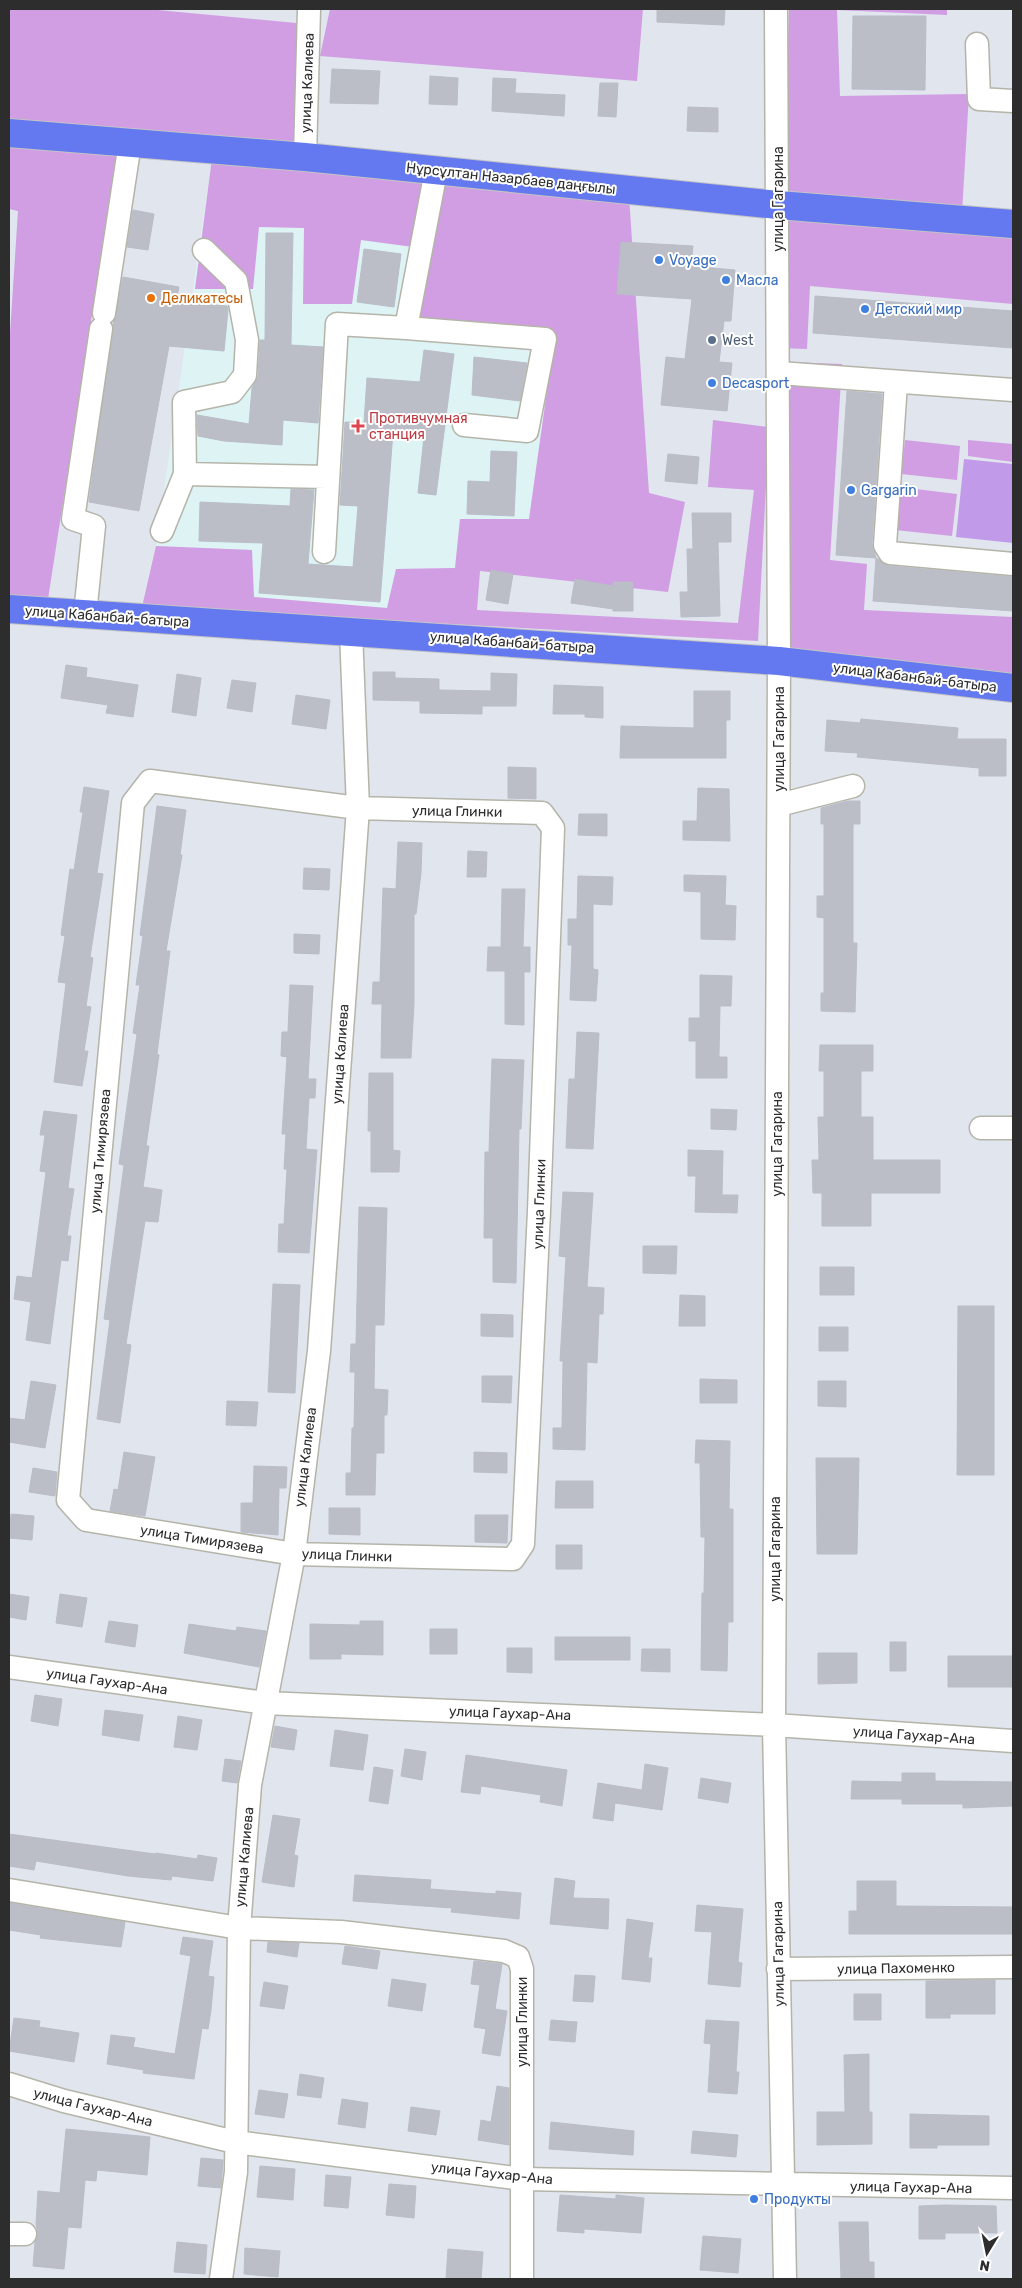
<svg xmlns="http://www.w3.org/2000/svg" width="1022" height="2288" font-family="Rubik,sans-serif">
<rect width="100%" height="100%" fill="#e0e5ee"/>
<!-- medical -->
<path fill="#ddf3f4" d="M212,158L423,177L555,334L529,519H460L455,568L396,569L388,608L253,597L251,550L156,546Z"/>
<!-- green -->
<path fill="#d19de3" d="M9,9H147L296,23L297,147L9,120Z
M330,9H643L637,81L320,56Z
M789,9H947V15L837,10L840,96L969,94L962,213L784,196Z
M9,142L117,153L48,599H9V349L18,211L9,209Z
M212,158L423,177L413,247L361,240L352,304H303L304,228L259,227L253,289H195Z
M444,178L629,196L649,493L685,502L668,592L480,571L477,610L738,623L754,490L708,487L713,420L769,427L758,641L142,607L156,546L252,550L254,597L387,608L396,569L455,568L460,519H529L555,334L416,321Z
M778,213L1013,231V304L810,286L807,349L778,348Z
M785,362L842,364L830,560L867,564L864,610L1013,617V680L785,656Z
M905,440L960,446L957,480L901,474Z
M968,440L1013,444V462L968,456Z
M899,487L957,494L952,536L895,530Z"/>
<!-- pitch -->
<path fill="#c29aea" d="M964,459L1013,464V543L956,537Z"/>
<!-- building -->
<path fill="#bcbec7" stroke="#b9bdc9" d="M657,9H725L724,25L657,22Z
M853,16H926L925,90L852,89Z
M332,69L380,71L378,104L330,103Z
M430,76L458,78L457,105L429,104Z
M493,78L516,79L515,93L565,95L564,116L492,111Z
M600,83H618L616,117L598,116Z
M688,107L718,108V132L687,131Z
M133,210L154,214L148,250L127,247Z
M266,233H293L291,345L323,347L318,423L283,420L282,445L224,441L198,436L197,415L249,424L252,388L258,376L260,340H265Z
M621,242L693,246L691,266L735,270L731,321H724L719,362L732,363L727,411L661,405L666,357L685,359L692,299L617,294Z
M364,249L401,254L394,307L357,302Z
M123,277L179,287L176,302L227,306L228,310L224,351L169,346L139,511L89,502L113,325Z
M815,296L1013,311V348L813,333Z
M424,350L454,354L436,495L418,493L424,437L393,432L380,602L259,593L263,543L199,541L200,502L290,506L291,489L314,490L308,564L353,567L358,506L340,505L345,422L364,423L367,378L420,382Z
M474,357L527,363L520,401L472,395Z
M847,391L882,394L872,544L876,558L836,555Z
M491,451L517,452L514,516L467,514L468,481L490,482Z
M668,454L699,457L697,484L665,481Z
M692,513H731V542H718L720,616L681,617L680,592H688L687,549H693Z
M876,558L889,566L1013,577V611L873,601Z
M491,570L513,574L508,604L486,600Z
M575,579L613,586V582H633V611H613V609L571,603Z
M66,665L87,668L86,677L138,685L133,717L106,713L108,705L61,698Z
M373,672H395V678L439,679V690L491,691V673L517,674L516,706H482V714L420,713V701L373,700Z
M177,674L201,678L196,716L172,712Z
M232,680L256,683L252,712L227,708Z
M554,685L603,687V718L585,717V714H553Z
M694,691H730V720H726V758H620L621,726L694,728Z
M296,695L330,700L326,729L292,724Z
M861,719L958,728L957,739H1006V776H979V768L857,757L858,753L825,751L827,720L860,723Z
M508,767L536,768V799L508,798Z
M84,787L109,791L97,873L103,874L90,957L93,958L86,1006L91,1007L84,1051H88L82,1086L54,1082L66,983L58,982L65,936L61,935L70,869L74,870L83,812H80Z
M698,788L729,789L730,841L683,840V821H697Z
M848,801H860V824H853V943H857L855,1012L821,1011V993H824V918L817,917V896H824V824H821V808Z
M157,806L186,810L180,855H182L166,951H170L157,1054L159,1055L146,1146H149L143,1187L162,1190L158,1222L145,1221L126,1344L131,1345L120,1423L97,1419L110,1320L104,1319L124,1165L119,1164L137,1034L133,1033L140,985H136L143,936L140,935Z
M579,814H607V836L578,835Z
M398,842L422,843L421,873L416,914H414V1004L411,1058H381L382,1004H372L373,982H380L383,888L396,889Z
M468,851L487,852L486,877H467Z
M304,868L330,869L329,890L303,889Z
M684,875L726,876L725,905L736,906L735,940L701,939V892L684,891Z
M578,876L613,877L612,905L593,904V969L598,970L596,1001L570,1000L572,945H568V919H577Z
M502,889H525L523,947H530V972H524V1025L505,1024V971H487L488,947H501Z
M294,934L320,935L319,954L294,953Z
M700,975L732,976L731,1006H720L719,1057H727V1078H696V1041H689V1018H700Z
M290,985L313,986L308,1079H316L315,1098H309L306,1149L317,1150L309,1253L278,1252L279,1224H284L287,1169H284L286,1134H282L287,1057L281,1056L282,1032H288Z
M577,1032L599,1033L593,1149L566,1148L569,1079H575Z
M820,1045H873V1071H861V1117H873V1160H940V1193H871V1226H822V1193H813L812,1160H819L818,1117H824V1071H819Z
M492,1059L524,1060L521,1129H519L516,1283L493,1282V1238H484L485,1152H489Z
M369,1073H393V1150L400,1151L399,1172H371V1131H368Z
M711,1109L737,1110L736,1130L711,1129Z
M44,1111L77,1115L68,1188L74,1189L67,1236H71L68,1261L61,1260L50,1344L26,1340L31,1302L14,1299L17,1276L32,1278L46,1172L40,1171L45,1135H40Z
M688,1150L723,1151L722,1195H738L737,1213L695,1212L696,1176H688Z
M563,1192L593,1193L587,1287L604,1288L603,1314H599L597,1363L587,1362L585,1450L553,1449V1428H562L563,1361H560L566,1257L559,1256Z
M359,1207L387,1208L384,1325H375L374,1389L388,1390L387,1415H384V1453H376L375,1495H346V1473H351L352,1428H354L355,1372H350L351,1344H356Z
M643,1246H677L676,1274L643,1273Z
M820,1267H854V1295H820Z
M273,1284L300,1285L295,1393L268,1392Z
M680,1295L705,1296V1326H679Z
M958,1306H994V1475H957Z
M481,1314L513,1315V1337L481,1336Z
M819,1327H848V1351H819Z
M482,1376H512L511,1403L482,1402Z
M700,1379L737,1380V1403H700Z
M31,1381L56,1385L45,1448L9,1442V1418L25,1420Z
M818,1381H846V1407L818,1406Z
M227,1401L258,1402L256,1426L226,1425Z
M696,1440L730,1441L729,1509H733V1622H728L727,1671L701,1670L702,1593H704L705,1537H701L700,1463H695Z
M124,1452L155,1457L145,1516L110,1511L114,1489L118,1490Z
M474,1452L507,1453V1473L474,1472Z
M816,1458H859L857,1554H817Z
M254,1466L287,1467L286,1488H279L278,1535L241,1532V1503H253Z
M33,1468L57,1472L55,1496L29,1492Z
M556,1481H593V1508H555Z
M329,1508H360V1535L329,1534Z
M11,1514L34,1516L32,1540L9,1538Z
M475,1515H508L507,1543L475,1542Z
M556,1545H582V1569H556Z
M9,1594L29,1597L26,1620L9,1617Z
M60,1594L87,1598L82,1627L56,1623Z
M109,1621L138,1625L135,1647L105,1642Z
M360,1621H383V1655L341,1654V1659H310V1624L360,1625Z
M189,1624L236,1631L237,1627L266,1631L259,1667L184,1653Z
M430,1629H457V1654H430Z
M555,1637H630V1660H555Z
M890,1642H906V1671H890Z
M507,1648H532V1673L507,1672Z
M642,1649H670V1672L641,1671Z
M818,1653H857V1683L818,1684Z
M948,1656H1013V1687H948Z
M35,1695L62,1699L58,1726L31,1721Z
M105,1710L143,1715L139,1741L102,1735Z
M178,1716L202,1720L197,1750L174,1747Z
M275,1726L297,1730L294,1750L271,1747Z
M335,1730L368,1735L363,1770L330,1766Z
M405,1749L426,1752L422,1780L401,1776Z
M466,1755L567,1770L562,1806L540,1802L541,1795L481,1786L480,1794L461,1792Z
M225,1759L241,1761L237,1783L222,1781Z
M645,1764L668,1768L662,1810L615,1803L613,1821L593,1818L598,1783L642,1790Z
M374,1767L393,1770L388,1804L369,1801Z
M902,1773H935V1781L1013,1782V1806L963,1808V1804H902V1799H851L852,1781L902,1782Z
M701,1778L731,1783L728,1803L698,1798Z
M273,1815L300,1819L294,1855L298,1856L294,1887L262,1882Z
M9,1834L155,1854L156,1853L197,1859L198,1855L217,1858L213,1881L172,1876L171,1880L128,1876L36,1861L34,1870L9,1866Z
M355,1875L431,1880L430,1889L496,1894V1891L521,1893L519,1919L451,1912L452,1908L353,1901Z
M555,1878L575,1881L573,1898L609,1899L608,1929L550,1924Z
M857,1881H896V1906L1013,1907V1934H849V1911H857Z
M9,1903L125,1922L121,1947L40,1938L41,1935L9,1930Z
M697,1905L743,1909L738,1962L742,1963L740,1987L708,1984L712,1932L695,1931Z
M627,1919L653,1923L648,1958H652L650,1982L622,1979Z
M183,1937L213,1941L208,1976L214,1977L211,2010L208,2029L202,2028L194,2079L143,2073L144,2070L107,2064L111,2035L135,2038L133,2047L175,2054L191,1956L180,1954Z
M268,1942L299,1943L297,1957L267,1952Z
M345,1946L380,1951L377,1969L342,1964Z
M474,1961L502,1964L495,2009L507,2011L500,2056L482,2053L486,2029L474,2027L480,1985L471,1984Z
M575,1975L595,1976L593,2002L573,2001Z
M392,1979L426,1984L422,2011L388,2006Z
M995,1980V2014H950V2018H926V1981Z
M264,1982L288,1986L284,2009L260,2006Z
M854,1994H881V2020H854Z
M14,2018L40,2021L39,2027L79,2033L74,2062L9,2051Z
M551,2020L577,2022L575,2042L549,2040Z
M706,2020L739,2022L736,2072H739L737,2094L708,2092L711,2044L704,2043Z
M869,2054V2112H872V2144L817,2145V2112H845L844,2055Z
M300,2074L324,2078L321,2098L297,2095Z
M497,2086L509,2088V2145L478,2140L481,2120L491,2122Z
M259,2090L288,2094L284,2118L255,2114Z
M342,2099L368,2103L365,2128L338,2124Z
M411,2107L440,2111L436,2135L408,2131Z
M910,2114L989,2116V2145H937V2148H910Z
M551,2122L634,2131L633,2155L549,2149Z
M66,2129L150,2137L147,2175L97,2170L96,2181L85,2180L81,2228L68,2227L64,2269L33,2266L35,2242L38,2234L36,2224L38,2191L60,2193Z
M693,2131L738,2135L736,2157L691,2153Z
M201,2158L223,2160L221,2188L198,2186Z
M260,2166L295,2169L293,2200L257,2197Z
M326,2175L351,2177L348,2208L324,2206Z
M389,2184L416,2186L414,2218L386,2215Z
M560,2195L616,2199V2195L644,2198L641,2233L584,2229V2233L557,2231Z
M945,2205L996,2206L997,2233H945V2239H919V2206Z
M839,2222H868L869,2262H874V2279H841Z
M703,2236L741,2239L738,2273L700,2270Z
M177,2242L207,2245L205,2274L174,2272Z
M245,2248L280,2251L278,2277L244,2274Z
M448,2249L483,2252L481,2279H446Z"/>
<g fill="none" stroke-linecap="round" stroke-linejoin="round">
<!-- minor casing -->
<g stroke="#b5b4a9" stroke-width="25">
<path id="minor" d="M776,9L779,661L774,1725L785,2279
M977,44L979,99L1013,101
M305,157L309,9
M104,313L130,143
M406,328L545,339L527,431L464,425
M779,373L1013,390
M896,383L885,545L890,553L1013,564
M185,474L328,477
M162,531L185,474L184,402L232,392L245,375L247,340L236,281L204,250
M324,552L337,324L406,328L436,171
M85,614L94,526L73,519L101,329
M150,781L358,808L542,813L553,828L539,1211L523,1544L513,1559L294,1554L86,1520L68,1500L133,803Z
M779,805L853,786
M981,1128H1013
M9,1667L265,1703L774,1725L1013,1741
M9,1890L239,1928L341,1932L504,1951L518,1957L522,1969V2279
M778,1969L1013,1967
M9,2084L64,2101L235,2142L522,2179L1013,2188
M9,2234H25
M221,2279L236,2172L239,1928L250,1785L294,1554L319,1351L358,808L351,631"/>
</g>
<!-- major casing -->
<g stroke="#c4c4c4" stroke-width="30">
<path id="major" d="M9,133L305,157L778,205L1013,224
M9,609L779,661L1013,688"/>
</g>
<!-- minor -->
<use href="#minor" stroke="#fff" stroke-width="22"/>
<!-- major -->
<use href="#major" stroke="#6479ef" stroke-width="28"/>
</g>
<!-- markers -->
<g fill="#3f7fe0" stroke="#fff" stroke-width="2">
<circle cx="659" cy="260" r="5"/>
<circle cx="726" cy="280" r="5"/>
<circle cx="865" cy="309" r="5"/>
<circle cx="712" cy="383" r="5"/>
<circle cx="851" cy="490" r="5"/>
<circle cx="754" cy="2199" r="5"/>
</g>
<circle fill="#e8710a" stroke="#fff" stroke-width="2" cx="151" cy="298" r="5"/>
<circle fill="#5c6f8a" stroke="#fff" stroke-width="2" cx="712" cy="340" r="5"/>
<path fill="#e0444e" stroke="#fff" stroke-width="2" d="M355.5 418.5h5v5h5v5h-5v5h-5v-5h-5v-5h5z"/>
<g text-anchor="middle" stroke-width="4" stroke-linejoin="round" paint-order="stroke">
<!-- street labels -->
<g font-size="14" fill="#2d2d2d" stroke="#fff">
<text transform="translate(307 83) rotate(-88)" y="5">улица Калиева</text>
<text transform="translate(511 178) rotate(6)" y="5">Нұрсұлтан Назарбаев даңғылы</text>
<text transform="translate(778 199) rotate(-90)" y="5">улица Гагарина</text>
<text transform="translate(107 616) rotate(4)" y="5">улица Кабанбай-батыра</text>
<text transform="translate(512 642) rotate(4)" y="5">улица Кабанбай-батыра</text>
<text transform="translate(915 677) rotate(7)" y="5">улица Кабанбай-батыра</text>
<text transform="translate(779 739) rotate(-90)" y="5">улица Гагарина</text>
<text transform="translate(457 811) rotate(1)" y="5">улица Глинки</text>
<text transform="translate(340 1054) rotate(-86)" y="5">улица Калиева</text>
<text transform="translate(777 1144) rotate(-90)" y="5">улица Гагарина</text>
<text transform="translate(100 1151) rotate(-85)" y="5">улица Тимирязева</text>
<text transform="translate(539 1204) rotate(-88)" y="5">улица Глинки</text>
<text transform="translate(305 1457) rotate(-83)" y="5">улица Калиева</text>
<text transform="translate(202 1539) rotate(9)" y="5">улица Тимирязева</text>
<text transform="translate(775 1549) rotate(-90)" y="5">улица Гагарина</text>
<text transform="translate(347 1555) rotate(2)" y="5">улица Глинки</text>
<text transform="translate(107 1681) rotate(8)" y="5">улица Гаухар-Ана</text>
<text transform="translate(510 1713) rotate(2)" y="5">улица Гаухар-Ана</text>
<text transform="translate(914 1735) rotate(4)" y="5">улица Гаухар-Ана</text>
<text transform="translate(244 1857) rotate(-85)" y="5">улица Калиева</text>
<text transform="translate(778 1954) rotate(-91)" y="5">улица Гагарина</text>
<text transform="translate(896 1968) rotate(-1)" y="5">улица Пахоменко</text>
<text transform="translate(522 2022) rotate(-90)" y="5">улица Глинки</text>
<text transform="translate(93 2107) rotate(14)" y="5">улица Гаухар-Ана</text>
<text transform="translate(492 2173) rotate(6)" y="5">улица Гаухар-Ана</text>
<text transform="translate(911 2187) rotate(1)" y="5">улица Гаухар-Ана</text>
</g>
<!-- shop labels -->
<g font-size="14" fill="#366cbe" stroke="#fff" text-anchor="start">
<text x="669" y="265">Voyage</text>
<text x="736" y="285">Масла</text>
<text x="875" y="314">Детский мир</text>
<text x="722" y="388">Decasport</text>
<text x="861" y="495">Gargarin</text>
<text x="764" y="2204">Продукты</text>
</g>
<!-- food labels -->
<g font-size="14" fill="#c56008" stroke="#fff" text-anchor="start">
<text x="161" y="303">Деликатесы</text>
</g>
<!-- service labels -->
<g font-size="14" fill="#4e5e75" stroke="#fff" text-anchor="start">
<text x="722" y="345">West</text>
</g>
<!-- health labels -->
<g font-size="14" fill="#be3a42" stroke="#fff" text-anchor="start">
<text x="369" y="423">Противчумная<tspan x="369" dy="16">станция</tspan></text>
</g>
</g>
<!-- border -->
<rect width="1022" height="2288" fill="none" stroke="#2d2d2d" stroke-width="20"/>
<!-- north arrow -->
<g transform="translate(987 2253) rotate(190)" stroke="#ffffff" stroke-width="4" paint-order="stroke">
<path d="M0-4L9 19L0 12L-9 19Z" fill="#2d2d2d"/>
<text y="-8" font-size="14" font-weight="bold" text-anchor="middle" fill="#2d2d2d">N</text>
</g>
</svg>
